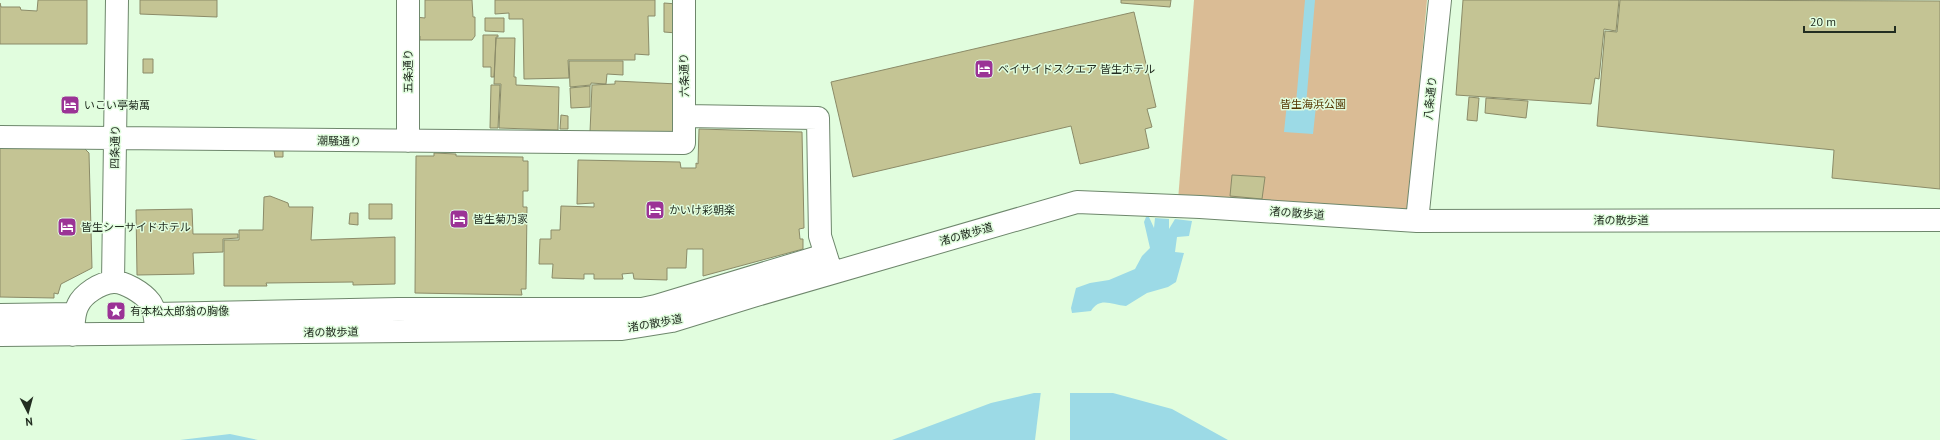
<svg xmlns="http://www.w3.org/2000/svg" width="1940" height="440" font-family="'PT Sans','Noto Sans JP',sans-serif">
<rect width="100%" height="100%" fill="#e1fdde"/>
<!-- green -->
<path fill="#dabc95" d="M1194,0H1427L1408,214L1178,200Z"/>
<!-- water -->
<path fill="#9cdae6" d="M1305,0H1315L1306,105L1316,106L1313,134L1284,132L1287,103H1296Z
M1146,217H1149L1154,228L1155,218L1169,219V229L1175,219L1192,221L1189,236L1177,237L1175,252L1184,253L1176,282L1168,287L1147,293L1126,306C1112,305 1100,296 1091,311L1072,313L1071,308L1076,288L1090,283L1109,280L1135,269L1142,256L1150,248L1144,222Z
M1034,393H1113L1172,409L1228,440H892L991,403Z
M230,434L258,440H180Z"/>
<!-- pier -->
<path fill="#e1fdde" d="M1041,391H1070V440H1035Z"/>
<!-- building -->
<path fill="#c4c494" stroke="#8b8b68" d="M38,0H87V44H0V3L1,7H20L21,10L37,11Z
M140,0H217V17L140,14Z
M425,0H472L473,17H475V36L472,40H420V36H415V17L425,18Z
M495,0H655V16H648L649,55L635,54V60H568L569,78L524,79L523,19H509V13L495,14Z
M1121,0H1171L1170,7L1121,3Z
M1463,0H1619L1616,31L1604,29L1599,79L1595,78L1591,104L1456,95Z
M1620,0L1940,1V189L1832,178L1834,150L1597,126L1605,31L1617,32Z
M664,3L677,4V33L664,32Z
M1134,12L1156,107L1147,109L1152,127L1145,129L1149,148L1080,164L1071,126L853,177L831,82Z
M485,18H504V32L485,31Z
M483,35H498V37H496L494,77H491V67H483Z
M496,38H515L514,77H516V85L559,87L558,130L499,128L501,84H494Z
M143,59H153V73H143Z
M569,61H623V75L607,74L606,84L591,83V85L570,87Z
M615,81L678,84L677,135L590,132L592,85L615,84Z
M491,85H500L498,128H490Z
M590,86V107L571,108L570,88Z
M1469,97L1479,98L1477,121L1467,120Z
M1486,98L1528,101L1526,118L1485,113Z
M561,115L568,116V129H560Z
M699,129L802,132L804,228L799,229L800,239H803V249L703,276V249H687L686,268H667V280L634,279L633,273L622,274L623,279H594V274H584V279L552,278L553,264H539L540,239H551V230H560L561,206L594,207V203L577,204L578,160L680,162L681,168H696V163L698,164Z
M0,147L84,148L89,153L92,268L61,284L58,294L54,293V298L0,297Z
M274,150H283V157H275Z
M434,153L456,154V156L523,157V161H528V191H523V207H527L526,289H521L522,295L415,293L416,156H434Z
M1232,175L1265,177L1262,199L1230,196Z
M270,196L288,203L289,207H313L311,240L395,237V284L353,285V282L266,283L267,286H224V240H239V230H263L264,197Z
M369,204H392V219H369Z
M192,209L193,234H238V238L223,239V252L193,253L194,274L137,275L136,210Z
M350,213H358V225L349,224Z"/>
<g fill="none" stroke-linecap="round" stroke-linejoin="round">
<!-- minor casing -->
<g stroke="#6e876c" stroke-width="24">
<path id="minor" d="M408,0V141
M685,116L818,118L820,236L830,268
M0,137L684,143V0
M1417,221L1440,0
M113,282L117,0
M155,314L398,309H642L656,306L825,255
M0,315L74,314
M0,335L622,329L672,321L753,296L1077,202L1200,207L1417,221L1940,220
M73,335C74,324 73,314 78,305C83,294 100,283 113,282C124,281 143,293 150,302C155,309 155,319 156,328"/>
</g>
<!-- minor -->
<use href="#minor" stroke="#fff" stroke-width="22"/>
</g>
<!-- icons -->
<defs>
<g id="hotel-square" transform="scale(1)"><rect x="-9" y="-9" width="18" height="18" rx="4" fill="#9b3396" stroke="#e1fdde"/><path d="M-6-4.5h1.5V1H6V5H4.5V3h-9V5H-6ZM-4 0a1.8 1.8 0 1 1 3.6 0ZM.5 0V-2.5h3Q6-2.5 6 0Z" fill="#fff"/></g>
<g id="sight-square" transform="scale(1)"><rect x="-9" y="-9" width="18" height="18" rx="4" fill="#9b3396" stroke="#e1fdde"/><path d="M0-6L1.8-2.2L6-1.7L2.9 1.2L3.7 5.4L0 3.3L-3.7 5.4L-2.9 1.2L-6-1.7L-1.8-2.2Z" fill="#fff"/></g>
</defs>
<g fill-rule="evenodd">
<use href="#hotel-square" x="984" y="69"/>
<use href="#hotel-square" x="70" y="105"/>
<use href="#hotel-square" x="655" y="210"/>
<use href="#hotel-square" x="459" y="219"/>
<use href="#hotel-square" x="67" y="227"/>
<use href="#sight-square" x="116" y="311"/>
</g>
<g text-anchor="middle" stroke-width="3" stroke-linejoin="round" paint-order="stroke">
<!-- poi labels -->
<g font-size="11" fill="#222d21" stroke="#e1fdde" text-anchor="start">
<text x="998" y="73">ベイサイドスクエア 皆生ホテル</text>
<text x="84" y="109">いこい亭菊萬</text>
<text x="669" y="214">かいけ彩朝楽</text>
<text x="473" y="223">皆生菊乃家</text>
<text x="81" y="231">皆生シーサイドホテル</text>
<text x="130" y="315">有本松太郎翁の胸像</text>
</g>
<!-- street labels -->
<g font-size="11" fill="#222d21" stroke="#e1fdde">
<text transform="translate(408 71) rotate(-90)" y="4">五条通り</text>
<text transform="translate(684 75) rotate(-91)" y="4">六条通り</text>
<text transform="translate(1430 98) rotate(-84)" y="4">八条通り</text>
<text transform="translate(339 141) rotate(1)" y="4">潮騒通り</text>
<text transform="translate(115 147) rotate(-89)" y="4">四条通り</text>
<text transform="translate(1297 213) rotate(4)" y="4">渚の散歩道</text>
<text x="1621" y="224">渚の散歩道</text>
<text transform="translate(966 234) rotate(-16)" y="4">渚の散歩道</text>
<text transform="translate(655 323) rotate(-10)" y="4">渚の散歩道</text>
<text transform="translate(331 332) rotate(-1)" y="4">渚の散歩道</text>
</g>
<!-- park labels -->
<g font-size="11" fill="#533500" stroke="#e1fdde">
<text x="1313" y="108">皆生海浜公園</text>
</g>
</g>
<!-- north arrow -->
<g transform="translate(28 412) rotate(174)" stroke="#e1fdde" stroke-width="3" paint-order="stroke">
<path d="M0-3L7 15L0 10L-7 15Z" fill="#222d21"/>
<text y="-6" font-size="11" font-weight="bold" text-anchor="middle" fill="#222d21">N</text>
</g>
<!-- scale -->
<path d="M1804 26v6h91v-6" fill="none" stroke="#222d21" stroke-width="2"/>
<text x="1810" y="26" font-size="12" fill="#222d21" stroke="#e1fdde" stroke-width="3" paint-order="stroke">20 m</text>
</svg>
